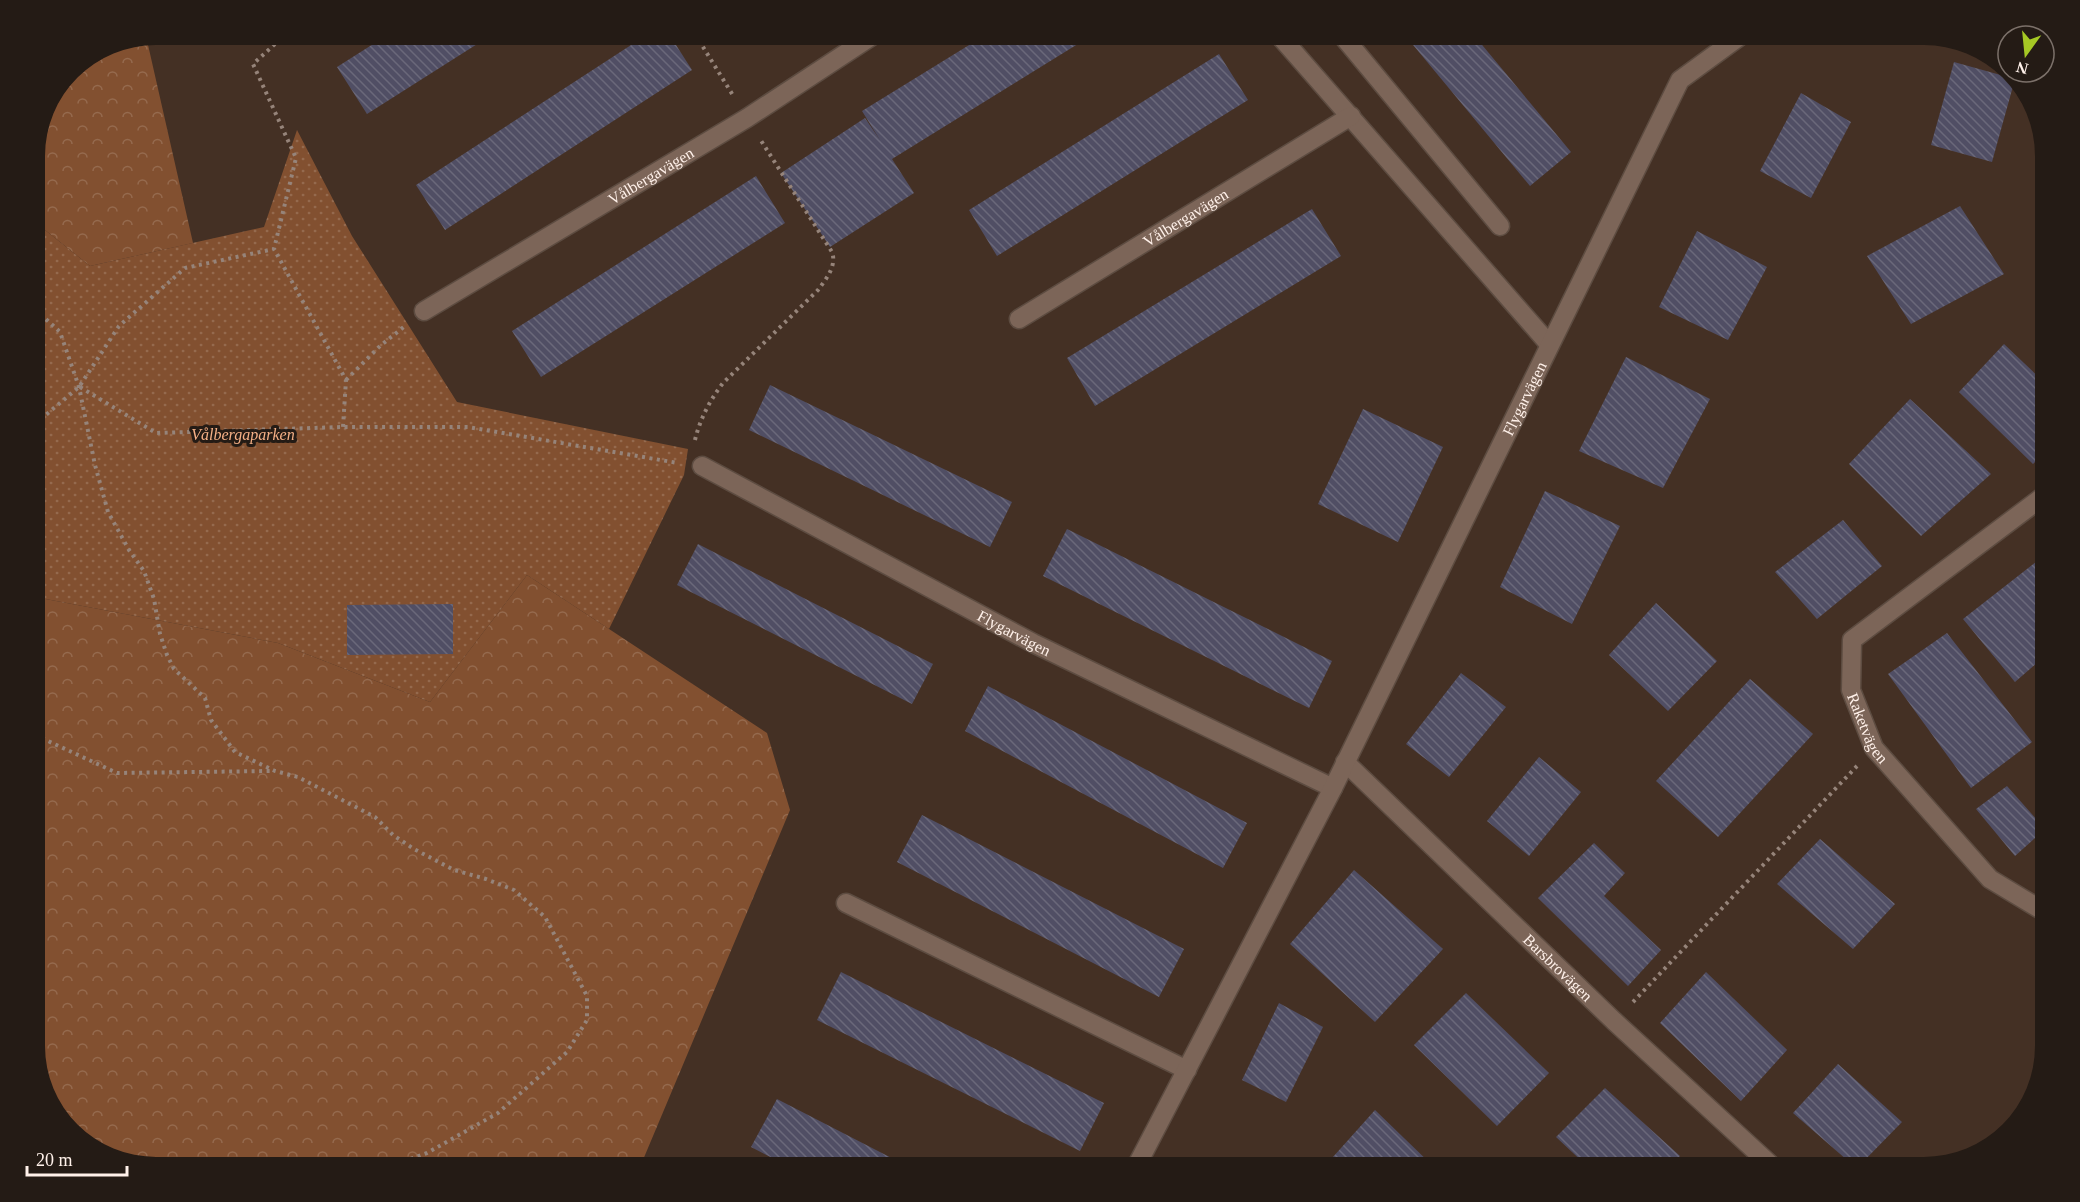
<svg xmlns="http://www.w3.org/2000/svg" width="2080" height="1202" font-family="Georgia,serif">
<defs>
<pattern id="forest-crowns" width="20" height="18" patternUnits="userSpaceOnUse" patternTransform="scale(1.5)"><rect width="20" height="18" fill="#825030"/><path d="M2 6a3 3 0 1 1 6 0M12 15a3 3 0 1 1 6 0" fill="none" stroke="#956a4e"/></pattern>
<pattern id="park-dots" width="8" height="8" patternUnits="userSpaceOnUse" patternTransform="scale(1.5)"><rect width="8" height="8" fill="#825030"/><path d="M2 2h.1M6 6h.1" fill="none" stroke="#956a4e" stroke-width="1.8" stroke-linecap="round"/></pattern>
<pattern id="building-back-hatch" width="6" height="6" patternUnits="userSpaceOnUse" patternTransform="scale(1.5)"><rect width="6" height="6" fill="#504e64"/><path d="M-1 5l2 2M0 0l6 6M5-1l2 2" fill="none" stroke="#6a687a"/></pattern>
</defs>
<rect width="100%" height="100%" fill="#443024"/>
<!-- forest -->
<path fill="url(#forest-crowns)" d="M146,36L193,243L90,266L35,222V149L47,103L70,70L110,44Z
M527,575L767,733L790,810L640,1167H156L96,1151L55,1113L35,1053V597L278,643L430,702Z"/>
<!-- park -->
<path fill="url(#park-dots)" d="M297,130L352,236L457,402L688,449L684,475L609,629L527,575L430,702L278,643L35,597V222L90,266L264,227Z"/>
<!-- building -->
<path fill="url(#building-back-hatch)" d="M389,34H493L367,114L337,67Z
M648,34H669L692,70L445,230L416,185Z
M987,34H1094L892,159L914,193L830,247L781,173L865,118L880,140L862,111Z
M1404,34H1473L1571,152L1530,186Z
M1219,54L1248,100L997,256L969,210Z
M1954,62L2015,79L1992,162L1931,145Z
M1801,93L1851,122L1811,198L1760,171Z
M756,176L785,223L541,377L512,331Z
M1960,206L2004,274L1911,324L1867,256Z
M1312,209L1341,256L1095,406L1067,358Z
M1697,231L1767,267L1728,340L1659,307Z
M2004,344L2045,383V452L2033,464L1959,392Z
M1626,357L1710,399L1663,488L1579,451Z
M770,385L1012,502L990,547L749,430Z
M1910,399L1991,474L1921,536L1849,464Z
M1363,409L1443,447L1398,542L1318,504Z
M1545,491L1620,526L1572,624L1500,587Z
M1843,520L1882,566L1817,619L1775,572Z
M1067,529L1332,661L1309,708L1043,576Z
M698,544L933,664L912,704L677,585Z
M2036,562L2045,573V656L2015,682L1963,619Z
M1656,603L1717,661L1668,711L1609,655Z
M453,604V654L347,655V605Z
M1947,633L2032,742L1971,788L1888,674Z
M1461,673L1506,707L1449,777L1406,744Z
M1750,679L1813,734L1718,837L1656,781Z
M988,686L1247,823L1223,868L965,731Z
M1539,757L1581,792L1529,856L1487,821Z
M2007,786L2039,822L2045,817V829L2015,856L1976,809Z
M922,815L1184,949L1159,997L897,862Z
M1820,839L1895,904L1853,949L1777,884Z
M1594,843L1625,873L1604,896L1661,950L1628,986L1538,898Z
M1354,870L1443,949L1375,1022L1290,944Z
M841,972L1104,1103L1080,1151L817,1020Z
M1706,972L1787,1050L1741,1101L1660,1023Z
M1466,993L1549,1073L1497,1126L1414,1045Z
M1279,1003L1323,1027L1286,1102L1242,1080Z
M1838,1064L1902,1122L1858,1167H1855L1793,1113Z
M1605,1088L1680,1156L1668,1167H1588L1556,1137Z
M777,1099L909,1167H790L751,1147Z
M1375,1110L1434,1167H1324Z"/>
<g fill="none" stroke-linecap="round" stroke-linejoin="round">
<!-- street casing -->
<g stroke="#5d4c41" stroke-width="21">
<g id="street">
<path d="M1278,34L1549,344"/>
<path d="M1341,34L1500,226"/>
<path id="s1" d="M424,311L747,118L875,34"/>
<path id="s2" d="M1019,319L1351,116"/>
<path id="s3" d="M702,466L1033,643L1333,788"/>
<path id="s4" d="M2045,495L1852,640L1851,690L1874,748L1990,879L2045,912"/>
<path id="s5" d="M1345,762L1614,1021L1773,1167"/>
<path d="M846,903L1187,1070"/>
<path id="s6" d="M1136,1167L1333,788L1680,80L1743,34"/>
</g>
</g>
<!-- path -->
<path stroke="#96847a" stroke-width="4" stroke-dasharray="3 4.5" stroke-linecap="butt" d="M286,34L253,64L296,158L274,249L346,380L343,427
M695,34L734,97
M35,309L60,332L79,387L95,465L108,512L129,550L144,571L154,599L160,634L167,655L174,669L205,698L211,720L235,752L275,771L298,777L375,817L393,835L414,849L454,870L486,879L514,890L545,917L587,996V1020L567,1052L498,1113L427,1153L388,1167
M346,380L380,346L405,326
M80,387L156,433L343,427H468L678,463
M35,424L79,387L119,326L185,268L274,249
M695,440C700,419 710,400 723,383L818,290C826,279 837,266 832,252L760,139
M35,735L117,773L271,771
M1633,1002L1857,766
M227,1167L251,1165
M249,1167L251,1164L298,1161L322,1167"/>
<!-- street -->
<use href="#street" stroke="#7c6558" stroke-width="18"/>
</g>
<g text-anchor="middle" stroke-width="6" stroke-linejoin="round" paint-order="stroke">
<!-- street labels -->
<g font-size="16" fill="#fff1ea" stroke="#241b15">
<text dy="6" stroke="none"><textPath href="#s1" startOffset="264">Vålbergavägen</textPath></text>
<text dy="6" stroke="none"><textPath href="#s2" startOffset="195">Vålbergavägen</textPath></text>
<text dy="6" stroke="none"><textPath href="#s6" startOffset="861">Flygarvägen</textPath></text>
<text dy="6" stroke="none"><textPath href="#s3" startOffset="354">Flygarvägen</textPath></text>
<text dy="6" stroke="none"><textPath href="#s4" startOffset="333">Raketvägen</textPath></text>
<text dy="6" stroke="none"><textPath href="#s5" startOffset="296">Barsbrovägen</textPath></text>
</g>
<!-- park labels -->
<g font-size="16" font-style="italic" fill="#f5b086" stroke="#241b15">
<text x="243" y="440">Vålbergaparken</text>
</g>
</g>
<!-- crop -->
<path d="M0 0H2080V1202H0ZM156 45H1924A111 111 0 0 1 2035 156V1046A111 111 0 0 1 1924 1157H156A111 111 0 0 1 45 1046V156A111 111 0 0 1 156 45Z" fill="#241b15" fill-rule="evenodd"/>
<!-- north arrow -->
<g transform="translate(2026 54) rotate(195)"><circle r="28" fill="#241b15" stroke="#7c716a" stroke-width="1.5"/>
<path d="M0-4.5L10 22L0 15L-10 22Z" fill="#a5c824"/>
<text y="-9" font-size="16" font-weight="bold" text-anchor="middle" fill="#fff1ea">N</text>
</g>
<!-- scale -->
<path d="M27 1166v9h100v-9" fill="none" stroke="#fff1ea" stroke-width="3"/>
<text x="36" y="1166" font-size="18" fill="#fff1ea" stroke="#241b15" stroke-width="4.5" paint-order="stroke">20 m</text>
</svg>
